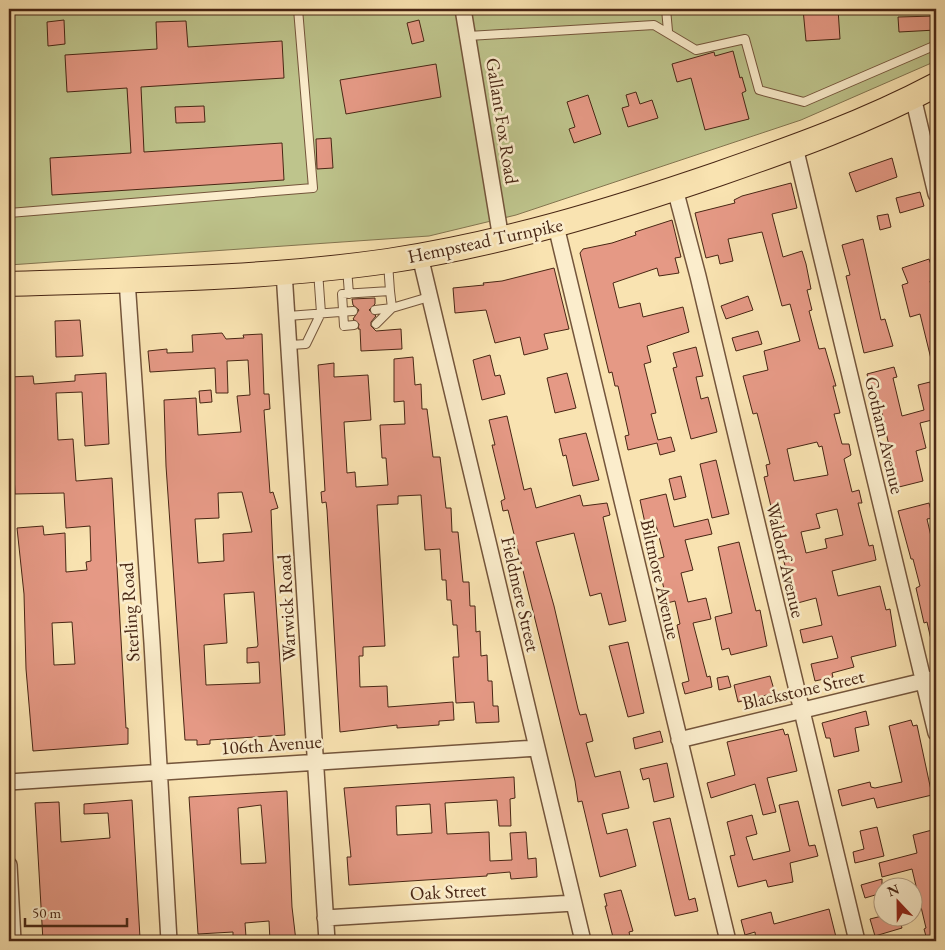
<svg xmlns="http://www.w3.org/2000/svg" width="945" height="950" font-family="'EB Garamond',serif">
<rect width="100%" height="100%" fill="#f9e3b1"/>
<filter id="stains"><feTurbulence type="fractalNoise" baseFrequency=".004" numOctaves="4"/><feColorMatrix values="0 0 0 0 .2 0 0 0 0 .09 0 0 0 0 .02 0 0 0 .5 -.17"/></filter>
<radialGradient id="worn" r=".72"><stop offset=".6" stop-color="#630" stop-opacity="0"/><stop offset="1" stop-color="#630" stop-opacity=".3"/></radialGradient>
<!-- green -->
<path fill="#bec48c" stroke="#837550" d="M9,9H936V61L801,120L516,215L429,236L9,265Z"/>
<!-- building -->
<path fill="#e59985" stroke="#482614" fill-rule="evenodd" d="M803,9H838L840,39L806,41Z
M936,16V30L899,32L898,17Z
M64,20L65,44L48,46L47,22Z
M419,20L424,41L412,44L407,23Z
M186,21L188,47L282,41L284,78L141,87L144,152L282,143L284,180L52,195L50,158L131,153L127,88L67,92L65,55L157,49L156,22Z
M733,51L740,78L742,77L746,91L742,93L749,119L705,130L691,78L677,82L672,64L714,52L715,56Z
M436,64L441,97L346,114L340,80Z
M636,92L640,104L652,100L658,118L628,127L622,108L629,106L626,95Z
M588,95L601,134L574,143L569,129L575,127L567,102Z
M204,106L205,122L176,123L175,107Z
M331,138L333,168L317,169L316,139Z
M892,158L897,177L856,192L849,173Z
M791,183L797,208L772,214L783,257L802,251L806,264L811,289L807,290L812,310L809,311L819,349L825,348L836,386H833L840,413L834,414L842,444H849L851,455L844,459L852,492L859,490L862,503H858L869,546L873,545L876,560L832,571L838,596L880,586L886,610L890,609L896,646L851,657L854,667L832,673L833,677L815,681L811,664L838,658L832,636L803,643L800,630L822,625L816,598L794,604L764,477L768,476L766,465L770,464L757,413L753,414L743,376L768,370L764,351L800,341L790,304L782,306L762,232L728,239L733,261L720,264L718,255L706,258L695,213L735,203L734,200L742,196ZM817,442L819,447L822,446L828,475L794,481L787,449ZM837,509L843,535L825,539L827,548L806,553L801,532L820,528L816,514Z
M920,192L924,206L900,213L896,198Z
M888,214L891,227L880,230L877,216Z
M672,220L681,257L675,258L679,273L659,276L657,268L613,283L619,308L640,303L643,317L683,307L689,332L647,346L651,362L644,364L656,413L651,414L658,440L671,437L675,451L660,455L657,443L628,450L625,436L629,435L618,386H615L612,372L609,373L580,253L583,249L612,243L636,235L635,232Z
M863,239L881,320L885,319L893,346L864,353L846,276L850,275L842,245Z
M929,259L936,279L930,281L936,306V363H932L920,314L910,317L902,285L908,283L902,268Z
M554,268L569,329L544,334L548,349L524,355L520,337L495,343L486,310L455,313L453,288L484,285L483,283L502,281Z
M748,296L753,310L726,319L721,306Z
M375,298V304L369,310L376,316L371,322V326L376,331L401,329L402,349L361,351L360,329H358L359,324L353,319L359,310L353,305L352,299Z
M80,320L83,356L56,357L55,321Z
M758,331L762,344L736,351L732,338Z
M222,333L226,339L244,338L243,335L262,334L264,394H269L270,409L264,410L270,493L273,492L278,508L271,510L273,560L285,735L210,740V744L197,745V740H185L166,466L164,400L196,398L198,435L241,432L237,396L250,395L248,360L227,361L228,393H216L215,368L150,372L148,351L167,349V353L193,352L192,335ZM242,492L252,532L223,534L224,561L198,563L195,519L219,518L218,493ZM254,592L258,645L257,647L247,648V663L259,662L260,683L206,685L204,645L227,643L224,594Z
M696,347L703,376L696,377L701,399L708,397L717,432L691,439L673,368L677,367L673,353Z
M490,355L495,376L500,375L505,394L482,400L473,360Z
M413,357L415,385L421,384L422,409H427L433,457H440L446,508H451L452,532H458L463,582H469L470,606H475L476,632L480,631L481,656L487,655L488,681H492L493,706H498L499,722L476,723L474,702L456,703L453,657H459L457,625H453L451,600H447L446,580H442L440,549L425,550L421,495L398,496V504L377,505L385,646L363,647V656H359L360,687L387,686L388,707L453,702L454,720L439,721V725L397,728V725L340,732L327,510L326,502L322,503L321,492L325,491L318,365L334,363V377L368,375L371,420L344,422L347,473L355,472L356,487L388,485L386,458H382L380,425L405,424L404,401L394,402V359Z
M894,367L897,377L893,378L902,416L924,410L918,385L930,382L936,407V419L920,423L926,448L916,451L923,481L895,488L891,471L894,470L882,413L876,414L867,374Z
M106,373L109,444L85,446L82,392L56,393L58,440L73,439L76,481L112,478L126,728H128V744L33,751L26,669L24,594L17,528L43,526L44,535L65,533L66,572L87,570L86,562L91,561L90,526L66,528L64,493L15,494L9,377L33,376L34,384L75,381V375ZM72,622L75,664L54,665L52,623Z
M567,373L576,408L555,413L547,378Z
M211,390L212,402L200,403L199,391Z
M507,416L524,490L531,488L536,508L580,495L583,506L607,503L610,515L603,517L626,621L609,625L601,593L590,596L574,533L536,542L554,606L578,709L580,715L586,714L593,741L586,743L595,777L620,771L629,808L602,814L607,834L627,829L636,866L600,877L582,801L578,802L575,781L508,510L503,511L501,501L505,499L492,445H495L489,420Z
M586,433L599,480L573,486L566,455L563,456L559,439Z
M716,460L729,514L712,518L700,464Z
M681,476L686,497L674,500L669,479Z
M666,494L674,527L708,519L712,534L685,540L693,570L681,573L688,602L706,598L711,619L693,623L707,677L710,676L712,687L685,694L682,683L689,681L677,625L680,624L675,601L663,604L660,590L664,589L657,559L664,557L655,521L645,523L640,500Z
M929,503L933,518L927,519L936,558V644H932L927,622L924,623L916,588L920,586L913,559H911L898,511Z
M739,542L756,611L760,610L767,646L731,655L729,648L722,650L715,617L732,613L718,547Z
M628,642L644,713L628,717L609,646Z
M728,676L731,687L719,690L717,678Z
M770,676L775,693L738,702L734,685Z
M866,711L869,725L855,728L859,751L834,757L830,738H826L822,723Z
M911,720L913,726L917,725L932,795L877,808L874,798L842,806L838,790L870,782L871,787L875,788L902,782L889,726Z
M783,729L785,735L788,734L797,771L767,778L776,812L763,815L755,784L711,798L707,783L735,775L727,742Z
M660,731L663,742L635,749L633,738Z
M667,763L674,797L654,802L649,778L643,780L640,769Z
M514,777L515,798L510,799L511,826H499L497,800L445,803L447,834L489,832L490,861L512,860L510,833L526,832L528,859L536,858L537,877L511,879L510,872L487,874V876L349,885L347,857H351L344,788ZM430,804L432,833L397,835L396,806Z
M287,791L292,907L296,941H270L269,921L245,923L246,937L233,939V932L198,934L189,797ZM261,805L266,863L241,864L238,808Z
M132,800L140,938L105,941H43L35,803L59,802L61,842L110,838L108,813L84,814V804Z
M798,801L809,846L815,845L818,856L790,863L793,882L768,887L766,880L738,887L730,856L735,855L727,822L752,815L757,834L746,837L753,860L790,851L779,805Z
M670,818L689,900L695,898L698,911L675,916L653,822Z
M877,827L884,856L855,863L853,852L864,849L860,831Z
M936,829V941H929L927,940L924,929L926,928L912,869L882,877L879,863L917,853L913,835Z
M882,879V893L865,898L861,885Z
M621,890L633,931L629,932L631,941H614L605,906H607L604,894Z
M829,909L837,941H756L755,932L745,935L741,920L771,912L774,924Z
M882,916L899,918L902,928L875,936L870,919Z"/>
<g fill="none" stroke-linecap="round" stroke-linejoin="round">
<!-- service casing -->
<g stroke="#74553b" stroke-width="10">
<path id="service" d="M666,9L668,31
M468,36L654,25L696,50L745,39L759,90L804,102L936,45
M9,213L313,188L298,9
M347,268L349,294
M375,310L392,308L429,297
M288,316L353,311
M376,324L392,308L390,291
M354,325L344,326L342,294L390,291L388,263
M290,345L306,344L321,313L318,271"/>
</g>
<!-- minor casing -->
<g stroke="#74553b" stroke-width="18">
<path id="minor" d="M463,9L501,239
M913,97L936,194
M795,147L936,733
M675,189L698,276L857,941
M556,226L728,941
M420,256L583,941
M284,272L327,941
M127,280L152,643L169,941
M679,740L936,678
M9,782L537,748
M9,865L13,941
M325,918L574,903"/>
</g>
<!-- primary casing -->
<g stroke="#482614" stroke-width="26">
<path id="primary" d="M9,284C135,280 263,279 388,261C501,244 610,211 718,174C793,148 866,122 936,85"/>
</g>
<!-- service -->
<use href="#service" stroke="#fbedcc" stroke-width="8"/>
<!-- minor -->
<use href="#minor" stroke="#fbedcc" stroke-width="15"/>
<!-- primary -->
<use href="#primary" stroke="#f9e3b1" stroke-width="24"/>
</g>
<g text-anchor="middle" stroke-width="5" stroke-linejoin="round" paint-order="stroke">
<!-- street labels -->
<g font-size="19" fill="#482614" stroke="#fbedcc">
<text transform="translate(503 121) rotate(81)" y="7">Gallant Fox Road</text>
<text transform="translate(485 240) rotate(-12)" y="7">Hempstead Turnpike</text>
<text transform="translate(885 435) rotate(77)" y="7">Gotham Avenue</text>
<text transform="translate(786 560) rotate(77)" y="7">Waldorf Avenue</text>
<text transform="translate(661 579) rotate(77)" y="7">Biltmore Avenue</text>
<text transform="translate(521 594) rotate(77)" y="7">Fieldmere Street</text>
<text transform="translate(286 608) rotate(-93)" y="7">Warwick Road</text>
<text transform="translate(129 612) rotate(-94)" y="7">Sterling Road</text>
<text transform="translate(803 689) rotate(-13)" y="7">Blackstone Street</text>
<text transform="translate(271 744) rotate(-4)" y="7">106th Avenue</text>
<text transform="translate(448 891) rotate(-3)" y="7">Oak Street</text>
</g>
</g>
<!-- margin -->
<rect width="945" height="950" fill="none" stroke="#f9e3b1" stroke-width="30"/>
<rect x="10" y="10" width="925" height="930" fill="none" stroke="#482614" stroke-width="2.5"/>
<rect x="15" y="15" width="915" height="920" fill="none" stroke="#482614"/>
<!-- north arrow -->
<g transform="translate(898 902) rotate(338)"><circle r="24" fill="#fbedcc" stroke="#b39d82"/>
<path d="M0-4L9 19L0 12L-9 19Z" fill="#8f2418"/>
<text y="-8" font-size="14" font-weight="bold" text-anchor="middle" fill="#482614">N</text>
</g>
<!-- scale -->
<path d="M25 918v8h102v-8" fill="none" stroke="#482614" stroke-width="2.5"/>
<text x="32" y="918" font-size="15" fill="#482614" stroke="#fbedcc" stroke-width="4" paint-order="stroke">50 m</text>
<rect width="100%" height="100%" filter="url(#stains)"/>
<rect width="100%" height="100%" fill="url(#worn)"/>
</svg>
